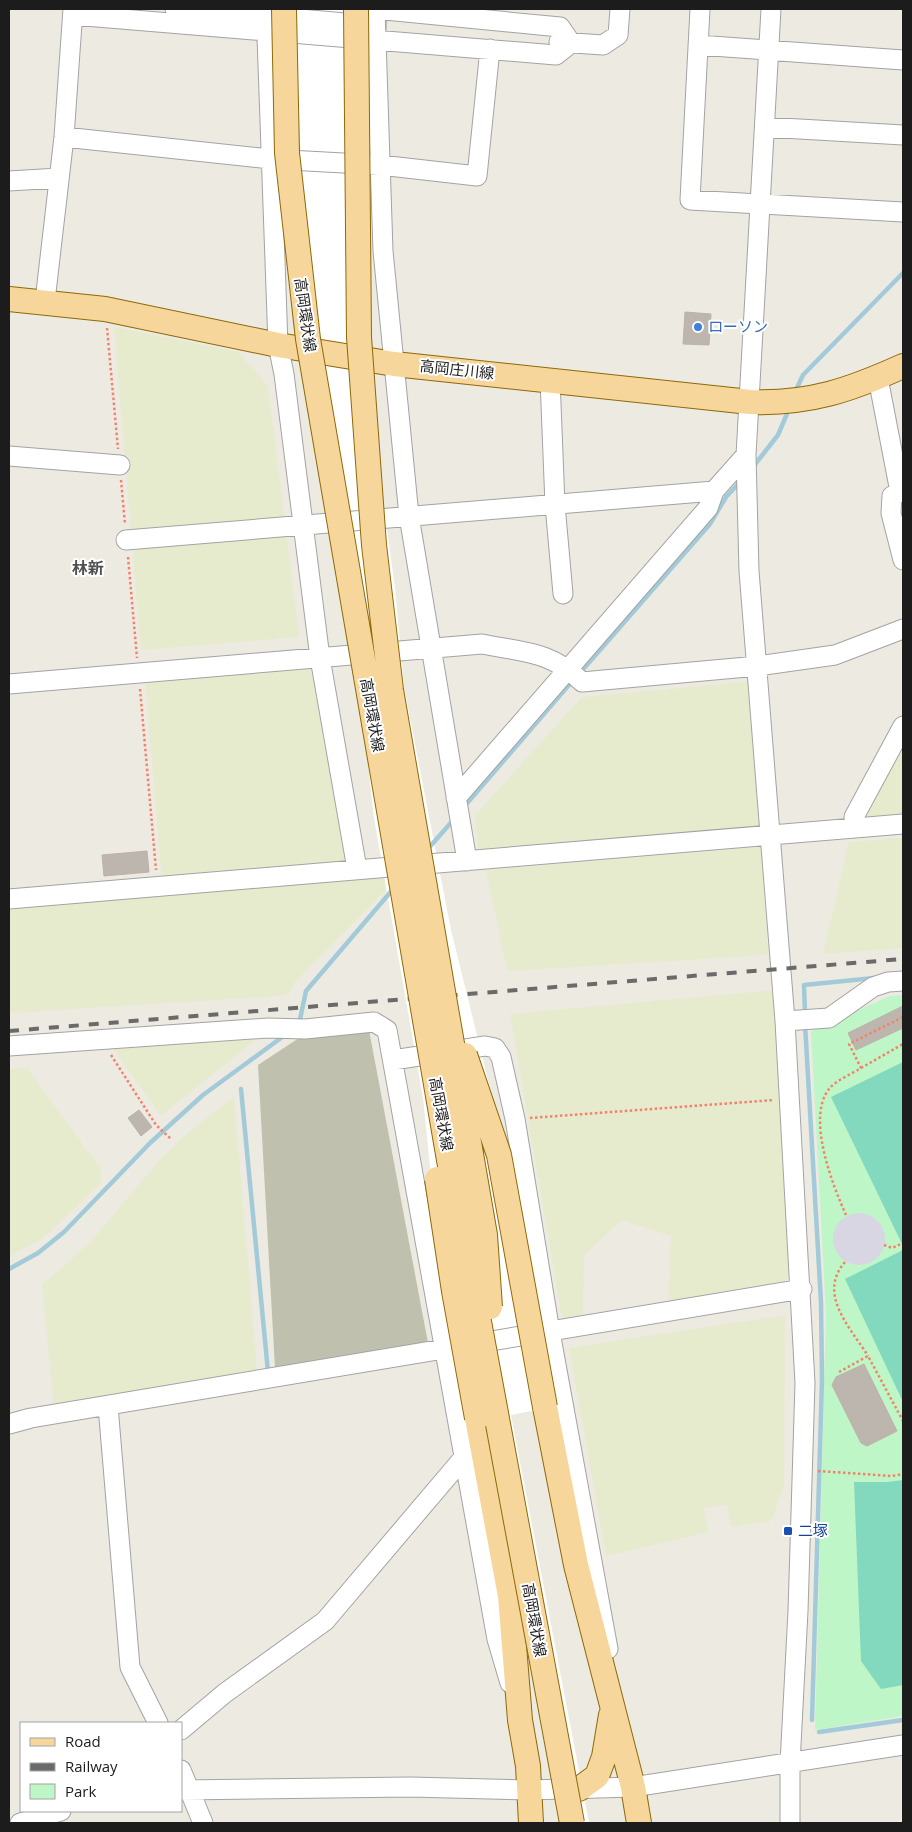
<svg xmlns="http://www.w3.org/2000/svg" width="912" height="1832" font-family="'Open Sans','Noto Sans JP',sans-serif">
<rect width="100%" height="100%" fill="#edeae1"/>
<!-- construction -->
<path fill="#bfc1ae" d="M369,1030L428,1343L275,1368L258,1065L302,1036Z"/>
<!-- farmland -->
<path fill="#e7ebcd" d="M114,327L238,352L268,386L299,637L141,650Z
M322,666L346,866L162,881L145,680Z
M747,682L761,832L483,857L478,849L475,815L582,697Z
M903,750V819L866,823L863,811Z
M903,838V948L823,954L849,842Z
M761,847L768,955L507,971L486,870Z
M385,877V891L293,984L290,993L282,996L9,1013V905Z
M774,990L790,1274L780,1287L668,1306L671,1236L622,1220L584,1255L583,1319L562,1318L510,1014Z
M258,1038L161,1116L113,1049Z
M27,1068L102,1171L100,1184L42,1239L9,1256V1069Z
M234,1097L257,1372L54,1409L42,1285L89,1244L156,1164L190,1131Z
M785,1315L784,1486L771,1521L731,1527L727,1505L703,1508L709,1532L606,1556L569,1348Z"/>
<!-- park -->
<path fill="#bff6c7" d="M903,995V1716L815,1730L826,1313L811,1031L890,996Z"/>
<!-- pitch -->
<path fill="#82d9bd" d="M903,1062V1246L831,1097Z
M903,1250V1402L845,1279Z
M903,1480V1685L881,1689L861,1661L854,1482H887Z"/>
<!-- plaza -->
<path fill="#d7d6e2" d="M833 1239a26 26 0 1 1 52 0a26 26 0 1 1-52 0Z"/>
<!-- pier -->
<path fill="#fff" d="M295,9H348L380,477L395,588L404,687L451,930L494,1104L536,1410L511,1415L589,1823H563L554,1778L549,1766L541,1728L542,1718L431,1176L423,1098L374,818L365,737L301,338L304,245Z"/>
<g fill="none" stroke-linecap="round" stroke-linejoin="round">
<!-- stream -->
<path stroke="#a3cad9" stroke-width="4.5" d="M795,392L803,375L903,273
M753,467L778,435L789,409
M579,674L710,524L726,497L741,481
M463,808L574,679
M427,850L455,818
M805,1014L804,985L874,978
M299,1024L306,991L394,888
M805,1024L821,1302L822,1379L812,1720
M241,1089L268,1372
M9,1269L38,1253L64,1232L150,1143L203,1095L285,1035
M819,1732L903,1720"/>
</g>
<!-- building -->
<path fill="#bdb6ae" stroke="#beb1a5" d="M685,312L711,314L709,345L683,344Z
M147,851L149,872L104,876L102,855Z
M903,1006V1028L856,1050L848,1033Z
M139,1110L152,1127L141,1136L128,1118Z
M864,1364L897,1431L867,1446L861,1443L832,1385L836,1377Z"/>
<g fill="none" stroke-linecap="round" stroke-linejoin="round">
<!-- minor-tunnel -->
<path stroke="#c3c1ba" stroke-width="19" stroke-dasharray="19 9" stroke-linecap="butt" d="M368,25L392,27"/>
<!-- minor casing -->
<g stroke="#a3a3a3" stroke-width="21">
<path id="minor" d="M175,9L250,14
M266,9L278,345L284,374L320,658L357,869
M375,9L383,251L409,516L467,861
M700,9L690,200L903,212
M771,9L746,455L749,571L785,1021L805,1383L798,1611L790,1764V1823
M73,15L556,55L571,43L560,27L375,9
M277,17L368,25
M559,42L603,45L618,35L620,9
M698,45L903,60
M765,127L903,135
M64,137L270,159L380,165L477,176L490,49
M9,181L59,178
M45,301L64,137L73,9
M878,378L900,492
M550,379L555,505L563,594
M9,456L120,465
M903,491L892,496L891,513L903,560
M126,540L714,491L746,455
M9,684L482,644C522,652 552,651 582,682L758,666L835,655L903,629
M456,798L708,508L714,491
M855,828L854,817L903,726
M9,899L903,824
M785,1021L829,1018L873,987L888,982L903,981
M9,1046L268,1028L305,1029L374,1022L387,1030L497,1639L510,1683
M393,1060L485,1046L495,1048L501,1057L515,1119L550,1332L608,1649
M108,1406L130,1667L158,1723
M9,1424L31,1418L802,1289
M181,1730L225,1693L325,1621L465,1456
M181,1770L203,1823
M181,1790L410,1787L529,1790L633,1787L903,1745
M20,1823L61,1811"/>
</g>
<!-- major casing -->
<g stroke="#8d6906" stroke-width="26">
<path id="major" d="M9,299L105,309L278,345L394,364L750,402C810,404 850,390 903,366
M545,1407L576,1565L633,1787L639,1823
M477,1418L510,1596L520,1720L528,1766L531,1823
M579,1789L597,1776L604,1757L611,1715"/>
</g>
<!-- path -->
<path stroke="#f3826c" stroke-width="2.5" stroke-dasharray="2.5 2.5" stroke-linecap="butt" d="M107,328L118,449
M121,480L125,524
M128,557L137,658
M140,689L156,870
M111,1055L156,1125L171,1139
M861,1068L903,1044
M530,1118L774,1100
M846,1215C833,1186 806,1118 829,1089C836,1080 852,1074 861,1068L849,1044L903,1017
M884,1245L892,1248L903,1243
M845,1262C817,1294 850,1327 868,1356
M839,1372L868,1356L903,1421
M818,1471L892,1476L903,1474"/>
<!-- minor -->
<use href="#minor" stroke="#fff" stroke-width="19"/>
<!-- major -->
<use href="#major" stroke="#f7d69c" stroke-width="24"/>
<!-- rail -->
<path stroke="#6a6a6a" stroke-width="4" stroke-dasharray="10 10" stroke-linecap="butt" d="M9,1031L903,959"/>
<!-- major-bridge casing -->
<g stroke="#8d6906" stroke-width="26" stroke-linecap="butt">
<path id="major-bridge" d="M284,9L287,153L308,339L449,1160L572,1823
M356,9L359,337L374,545L391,690L485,1235L490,1307
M465,1055L499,1155L545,1407
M437,1179L454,1291L477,1418"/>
</g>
<!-- major-bridge -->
<use href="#major-bridge" stroke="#f7d69c" stroke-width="24"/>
</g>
<!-- markers -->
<circle fill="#3f7fe0" stroke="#fff" stroke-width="2" cx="698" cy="327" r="5"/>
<rect fill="#1a4fb4" stroke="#fff" stroke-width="2" x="783" y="1526" width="10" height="10" rx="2.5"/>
<g text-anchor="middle" stroke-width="4" stroke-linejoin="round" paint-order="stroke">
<!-- street labels -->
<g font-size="15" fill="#1c1c1c" stroke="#fff">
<text transform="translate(305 315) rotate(82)" y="5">高岡環状線</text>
<text transform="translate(457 370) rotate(6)" y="5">高岡庄川線</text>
<text transform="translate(372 715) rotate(80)" y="5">高岡環状線</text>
<text transform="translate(441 1114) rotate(80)" y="5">高岡環状線</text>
<text transform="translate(534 1620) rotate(80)" y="5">高岡環状線</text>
</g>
<!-- shop labels -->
<g font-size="15" fill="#366cbe" stroke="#fff" text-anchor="start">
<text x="708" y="332">ローソン</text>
</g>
<!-- transit labels -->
<g font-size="15" fill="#164399" stroke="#fff" text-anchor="start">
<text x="798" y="1536">二塚</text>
</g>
<!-- neighbourhood labels -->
<g font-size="16" font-weight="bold" fill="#4f4f4f" stroke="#fff">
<text x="88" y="574">林新</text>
</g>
</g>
<!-- border -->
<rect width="912" height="1832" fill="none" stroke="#1c1c1c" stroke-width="20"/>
<!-- legend -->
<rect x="20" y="1722" width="162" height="90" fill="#ffffff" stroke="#a4a4a4"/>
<rect x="30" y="1738" width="25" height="8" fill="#f7d69c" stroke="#a4a4a4"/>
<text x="65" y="1747" font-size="15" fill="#1c1c1c">Road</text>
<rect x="30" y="1763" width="25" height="8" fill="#6a6a6a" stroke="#a4a4a4"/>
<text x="65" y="1772" font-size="15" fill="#1c1c1c">Railway</text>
<rect x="30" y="1784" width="25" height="15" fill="#bff6c7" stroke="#a4a4a4"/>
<text x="65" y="1797" font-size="15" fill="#1c1c1c">Park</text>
</svg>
